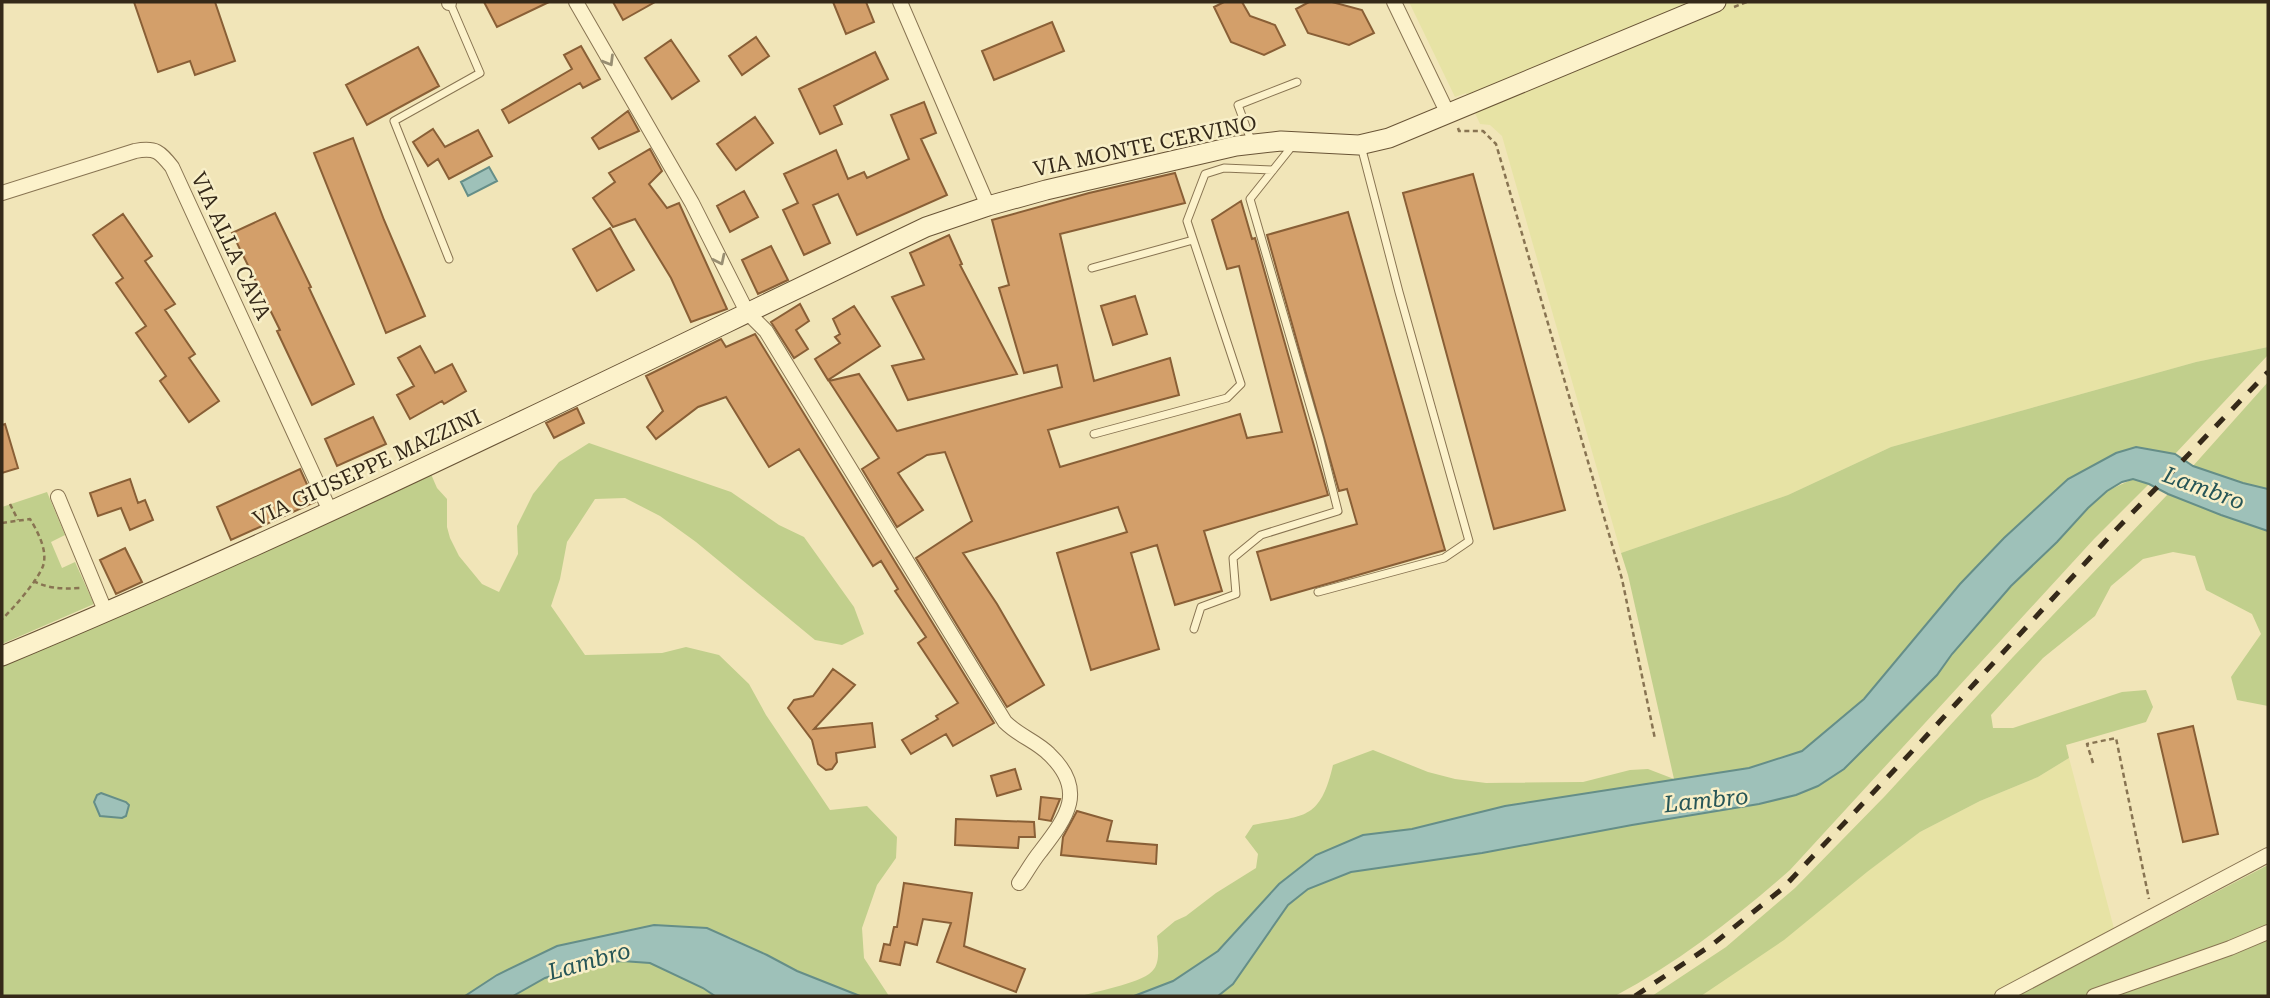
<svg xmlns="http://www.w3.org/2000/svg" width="2270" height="998" font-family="'Roboto Serif',serif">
<rect width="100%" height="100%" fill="#f1e5b8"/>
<!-- farmland -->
<path fill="#e7e3a5" d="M1409,2H2268V347L2196,362L1891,447L1788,495L1621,553L1502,136L1490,125L1480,124L1466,93L1455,97Z
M2069,758L2116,936L2002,996H1701L1920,832L1980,801L2038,777Z"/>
<!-- green -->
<path fill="#c1cf8c" d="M2268,347V355L2175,454L2136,447L2068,479L2004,538L1960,584L1864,699L1802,751L1749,768L1412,829L1363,835L1246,922L1218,951L1173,981L1134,996H1082C1099,990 1145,983 1154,969C1160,961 1158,946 1157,936L1175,921L1186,916L1216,893L1256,868L1258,854L1245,837L1253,825C1303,815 1320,822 1333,765L1373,750L1428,772L1455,779L1486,783L1583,782L1630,770L1648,769L1674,779L1628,575L1621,553L1788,495L1891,447L2196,362Z
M2268,382V489L2243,483L2193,466Z
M589,443L731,492L779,525L804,537L854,607L864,634L842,645L815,640L696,542L660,516L625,498L595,499L567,542L560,579L551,606L585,655L662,653L686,647L719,655L749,684L766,715L830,810L867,806L897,837L896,858L877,885L862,928L864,958L889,996H860L849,993L797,971L730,937L654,925L557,946L497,975L465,996H2V656L427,465L437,488L447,499V527L450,538L459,556L482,584L499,592L518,554L517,526L533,494L559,462Z
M2133,479L2149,484L2094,539L1790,870C1734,919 1680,961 1615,996H1218L1233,984L1288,905L1308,889L1351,872L1482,853L1632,825L1759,804L1796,795L1818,786L1844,768L1937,675L1952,654L1998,600L2057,542L2088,508L2107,491Z
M47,492L65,535L51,542L62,568L75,562L94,604L2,644V507Z
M2168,494L2221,515L2268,531V706L2237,700L2231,677L2261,634L2252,614L2206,590L2195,556L2173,552L2143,559L2111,586L2095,616L2043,658L1991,715L1993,728H2013L2122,692L2146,690L2153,707L2146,722L2066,745L2069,758L2038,777L1980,801L1920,832L1867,872L1784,940L1701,996H1652L1726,947L1795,888L1885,796L2013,657Z
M2268,865V996H2017Z
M622,961L650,963L703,988L715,996H513L545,978L587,965Z"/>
<!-- water -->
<path fill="#9ec1b9" stroke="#658e88" stroke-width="2" d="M489,167L497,181L468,196L461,182Z
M2136,447L2175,454L2193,466L2243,483L2268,489V531L2221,515L2168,494L2149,484L2133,479L2122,482L2107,491L2088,508L2057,542L2011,586L1952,654L1937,675L1870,743L1844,769L1818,786L1796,795L1759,804L1632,825L1482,853L1351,872L1308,889L1288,905L1233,984L1218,996H1134L1173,981L1218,951L1279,884L1316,855L1363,835L1412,829L1505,806L1749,768L1802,751L1864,699L1960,584L2004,538L2068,479L2116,453Z
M101,793L126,802L129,805L126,816L122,818L100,816L94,802L97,795Z
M654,925L707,928L767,955L797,971L860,996H715L703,988L650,963L622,961L587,965L545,978L513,996H465L497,975L557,946Z"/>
<!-- building -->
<path fill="#d39f6a" stroke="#895f36" stroke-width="2" d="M134,2H215L235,61L195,75L190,61L158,72Z
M484,2H549L497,27Z
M613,2H655L623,20Z
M833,2H866L874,22L846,34Z
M1224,2H1242L1250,16L1275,25L1285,45L1264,55L1231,42L1214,7Z
M1309,2H1332L1362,10L1374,33L1349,45L1308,33L1296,9Z
M1052,22L1064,51L994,80L982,51Z
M756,37L769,56L742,75L729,56Z
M671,40L699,81L672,99L645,58Z
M581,46L600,79L583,88L580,83L509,123L502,110L572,69L564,55Z
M418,47L439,86L367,125L346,85Z
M875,52L888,79L834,106L842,124L820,134L799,89Z
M924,102L936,133L921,139L947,195L857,235L838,194L813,205L830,243L804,255L783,210L798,203L784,174L836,150L848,179L864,172L867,178L909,159L891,115Z
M628,111L639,131L599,149L592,138Z
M755,117L773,143L736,170L717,144Z
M433,129L445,147L478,130L492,156L449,179L438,159L428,166L413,142Z
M353,138L384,220L425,316L386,333L314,153Z
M650,149L662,171L649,184L667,208L679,203L727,309L691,322L671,278L635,219L613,227L593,198L615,182L609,173Z
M1175,173L1185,203L1060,234L1094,381L1170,358L1179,395L1048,430L1060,467L1240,414L1247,438L1282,432L1239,266L1227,269L1212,220L1241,201L1252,239L1255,238L1328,495L1204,531L1222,591L1175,605L1157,545L1131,553L1159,649L1091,670L1057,553L1127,532L1118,507L963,553L997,604L1044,685L1007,707L916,558L972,521L945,452L927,455L898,473L923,510L897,527L862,469L879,458L829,381L859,374L897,431L1062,387L1057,365L1024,373L999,288L1009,285L992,220L1089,193Z
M1473,174L1565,510L1494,529L1403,193Z
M744,191L758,217L730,232L717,206Z
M1348,212L1445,550L1271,600L1257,552L1357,524L1347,489L1339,491L1267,235Z
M275,213L311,287L309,288L354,384L312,405L277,331L280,330L232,233Z
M123,214L152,256L145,261L175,304L165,310L195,354L189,358L219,401L189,422L160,381L166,376L136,333L146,326L116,283L123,278L93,235Z
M610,228L634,270L597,291L573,249Z
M949,235L962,264L960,265L1017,374L908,400L892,366L924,359L892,297L924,285L910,253Z
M771,246L788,280L758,294L742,260Z
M1135,296L1147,334L1113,345L1101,306Z
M800,304L809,321L796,330L808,349L794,358L771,322Z
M854,306L880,346L828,380L815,359L840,343L835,337L840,334L833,319Z
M755,334L994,723L953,746L946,734L911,754L902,740L938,719L936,716L958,703L918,643L926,637L895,591L898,589L881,561L873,566L799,449L769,467L726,397L698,407L656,439L647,427L663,411L646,376L721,339L726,347Z
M420,346L435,373L452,364L466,391L444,404L442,401L410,419L397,395L414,386L398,358Z
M577,408L584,423L554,438L546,423Z
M373,417L386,444L337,466L325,439Z
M5,424L18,468L2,473V425Z
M300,469L315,502L231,540L217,507Z
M130,479L138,503L145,500L153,520L130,530L121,508L98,516L90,493Z
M125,548L142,582L116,594L100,560Z
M833,669L855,685L814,729L872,723L875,747L836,753L837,762L832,769L826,770L818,764L812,740L788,708L794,700L813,696Z
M2193,726L2218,834L2183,842L2158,734Z
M1015,769L1021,789L997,796L991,776Z
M1041,797L1060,799L1051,821L1039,819Z
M1077,811L1112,821L1107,841L1157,845L1156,864L1061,855L1063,837Z
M956,819L1034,822L1035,837H1019L1018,848L955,845Z
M904,883L972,893L964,946L1025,969L1016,992L937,962L951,923L923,919L917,945L905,942L900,965L880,961L884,944L890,945L894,927H897Z"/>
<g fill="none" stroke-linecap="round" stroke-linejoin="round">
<!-- lane casing -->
<g stroke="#887452" stroke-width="9">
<path id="lane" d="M1252,143L1238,105L1297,82
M449,259L394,121L480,73L450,3
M1092,268L1193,240
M1094,434L1227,398L1241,384L1187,221L1205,174L1224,168L1273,170
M1318,592L1444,558L1469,541L1399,292L1361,146
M1194,629L1201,607L1236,594L1233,558L1261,535L1338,511L1320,440L1250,199L1293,145"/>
</g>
<!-- street casing -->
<g stroke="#887452" stroke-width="16">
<path id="street" d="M449,2V3
M576,2L692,203L747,312L766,331L1005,722C1019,736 1036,741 1049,754C1088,791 1066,818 1040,852C1032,862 1026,873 1019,883
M900,2L988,206
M1394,2L1448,114
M2,193L135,151C156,147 160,152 172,167L330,511
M58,497L106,613
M2002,996L2268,855
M2094,996L2230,948L2268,932"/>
</g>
<!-- secondary casing -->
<g stroke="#695436" stroke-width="21">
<path id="secondary" d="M2,656C315,526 620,373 926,227L988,206L1046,190L1236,146L1281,141L1359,145L1389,138L1716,2"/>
</g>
<!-- path -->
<path stroke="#887452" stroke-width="2.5" stroke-dasharray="5 3.5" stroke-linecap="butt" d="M1734,7L1747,2
M1458,128L1459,131H1483L1496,144L1622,579L1655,739
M10,504L18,520
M2,523L30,519C38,532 48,551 43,566C38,580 13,609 2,619
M33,581C50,589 62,589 80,588
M2093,763L2087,744L2116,738L2149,899"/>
<!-- lane -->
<use href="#lane" stroke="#fcf2cb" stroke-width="7"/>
<!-- street -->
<use href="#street" stroke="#fcf2cb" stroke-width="14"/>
<!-- secondary -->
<use href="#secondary" stroke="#fcf2cb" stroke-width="19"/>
<!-- rail -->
<path stroke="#352919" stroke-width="5" stroke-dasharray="12 12" stroke-linecap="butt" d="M1635,996L1713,944L1782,889L1919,744L2110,536L2268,372"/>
</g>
<!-- one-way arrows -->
<defs><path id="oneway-chevron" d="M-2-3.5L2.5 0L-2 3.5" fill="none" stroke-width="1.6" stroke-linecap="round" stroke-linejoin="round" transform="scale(1.75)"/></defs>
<g stroke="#988e72">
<use href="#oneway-chevron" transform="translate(609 61) rotate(59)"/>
<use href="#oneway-chevron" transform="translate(720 260) rotate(64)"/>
</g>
<g text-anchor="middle" stroke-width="5" stroke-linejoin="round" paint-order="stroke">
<!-- street labels -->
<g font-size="21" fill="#352919" stroke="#f8efc8">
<text transform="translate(1145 146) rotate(-12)" y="7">VIA MONTE CERVINO</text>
<text transform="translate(231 246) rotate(65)" y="7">VIA ALLA CAVA</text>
<text transform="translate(367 468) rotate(-25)" y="7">VIA GIUSEPPE MAZZINI</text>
</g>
<!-- water labels -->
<g font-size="23" font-style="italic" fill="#265557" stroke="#f8efc8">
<text transform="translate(2204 488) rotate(20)" y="8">Lambro</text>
<text transform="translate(1706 800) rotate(-6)" y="8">Lambro</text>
<text transform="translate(589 961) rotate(-16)" y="8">Lambro</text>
</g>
</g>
<!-- border -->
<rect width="2270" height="998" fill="none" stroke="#352919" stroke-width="7"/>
</svg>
